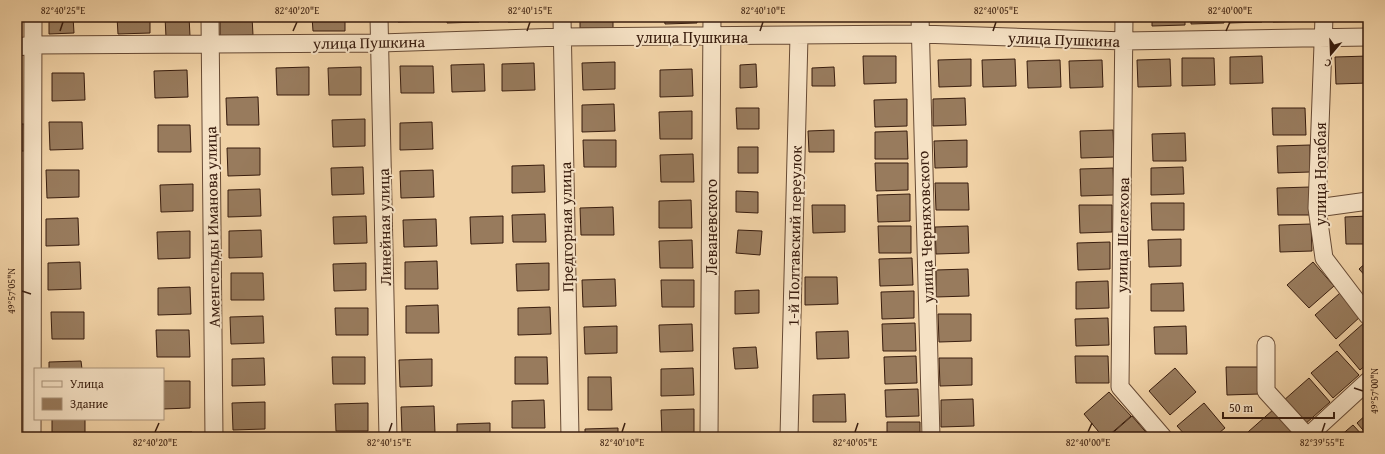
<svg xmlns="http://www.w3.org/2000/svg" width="1385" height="454" font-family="'Gentium Book Plus',serif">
<rect width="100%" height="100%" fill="#f0d1a5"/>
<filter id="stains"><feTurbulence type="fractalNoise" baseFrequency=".005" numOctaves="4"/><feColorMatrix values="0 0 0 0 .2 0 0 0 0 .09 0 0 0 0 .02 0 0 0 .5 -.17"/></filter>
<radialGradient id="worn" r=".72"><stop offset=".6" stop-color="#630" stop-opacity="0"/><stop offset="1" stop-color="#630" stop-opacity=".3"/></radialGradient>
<!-- building -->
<path fill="#987b5d" stroke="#391d0e" d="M49,17H73L74,33L49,34Z
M117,17H150V33L118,34Z
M165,17H189L190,36L166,37Z
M220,17H252L253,35L220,36Z
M312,17H345V31H313Z
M398,17H431V21L398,22Z
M447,17H479V22L447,23Z
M508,17H540V21L508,22Z
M580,17H613V28H580Z
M664,17H697V23L665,24Z
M1152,17H1185V25L1152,26Z
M1191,17H1224V23L1191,24Z
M1229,17H1262V22L1229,23Z
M1273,17H1306V21L1273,22Z
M863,56H896V83L864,84Z
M1262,56L1263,83L1230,84V57Z
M1368,56V83L1336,84L1335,57Z
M1182,58H1214L1215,85L1182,86Z
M971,59V86L939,87L938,60Z
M1015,59L1016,86L983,87L982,60Z
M1170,59L1171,86L1138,87L1137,60Z
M1060,60L1061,87L1028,88L1027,61Z
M1102,60L1103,87L1070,88L1069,61Z
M615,62V89L583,90L582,63Z
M534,63L535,90L502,91V64Z
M484,64L485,91L452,92L451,65Z
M756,64L757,87L740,88V65Z
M400,66H433L434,93H401Z
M309,67V95H277L276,68Z
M361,67V95H329L328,68Z
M834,67L835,86H812V68Z
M692,69L693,96L660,97V70Z
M187,70L188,97L155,98L154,71Z
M52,73H84L85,100L52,101Z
M258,97L259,125H227L226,98Z
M965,98L966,125L933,126V99Z
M907,99V126L875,127L874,100Z
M614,104L615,131L582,132V105Z
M736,108H759V129H737Z
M1272,108H1305L1306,135H1273Z
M692,111V139H660L659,112Z
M365,119V146L333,147L332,120Z
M49,122H82L83,149L50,150Z
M432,122L433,149L400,150V123Z
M17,124H24L26,151H17Z
M158,125H190L191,152H158Z
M834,130V152H809L808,131Z
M1113,130L1114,157L1081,158L1080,131Z
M907,131L908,159H875V132Z
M1185,133L1186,161H1153L1152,134Z
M583,140H616V167H584Z
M967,140V167L935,168L934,141Z
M1310,145V172L1278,173L1277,146Z
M738,147H758V173H738Z
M227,148H260V175L228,176Z
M693,154L694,182H661L660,155Z
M875,163H908V190L876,191Z
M544,165L545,192L512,193V166Z
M363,167L364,194L332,195L331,168Z
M1183,167L1184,194L1151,195V168Z
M1113,168L1114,195L1081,196L1080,169Z
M46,170H79V197L47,198Z
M433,170L434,197L401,198L400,171Z
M935,183H968L969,210H936Z
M193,184V211L161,212L160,185Z
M1310,187V215H1278L1277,188Z
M260,189L261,216L228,217V190Z
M736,191L758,192V213L736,212Z
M910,194V221L878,222L877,195Z
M691,200L692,228H659V201Z
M1151,203H1184V230H1152Z
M812,205H845V232L813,233Z
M1079,205H1112V232L1080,233Z
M613,207L614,235H581L580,208Z
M545,214L546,242H513L512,215Z
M366,216L367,243L334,244L333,217Z
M503,216V243L471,244L470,217Z
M1368,216V244H1346L1345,217Z
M78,218L79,245L46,246V219Z
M436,219L437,246L404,247L403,220Z
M1311,224L1312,251L1280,252L1279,225Z
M878,226H911V253H879Z
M968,226L969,253L936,254L935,227Z
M261,230L262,257L229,258V231Z
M738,230L762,231L760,255L736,253Z
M190,231V258L158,259L157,232Z
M1181,239V266L1149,267L1148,240Z
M692,240L693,268H660L659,241Z
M1110,242V269L1078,270L1077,243Z
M912,258L913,285L880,286L879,259Z
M17,261H19V289H17Z
M437,261L438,289H405V262Z
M1368,261V279L1359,269Z
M80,262L81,289L48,290V263Z
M1313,262L1334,286L1309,308L1287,285Z
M366,263V290L334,291L333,264Z
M549,263V290L517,291L516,264Z
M968,269L969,296L936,297V270Z
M231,273H263L264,300H231Z
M805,277H837L838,304L805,305Z
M615,279L616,306L583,307L582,280Z
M661,280H694V307H662Z
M1108,281L1109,308L1076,309V282Z
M1183,283L1184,311H1151V284Z
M190,287L191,314L158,315V288Z
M759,290V313L735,314V291Z
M914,291V318L882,319L881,292Z
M1340,293L1361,316L1336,339L1315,315Z
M438,305L439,333H406V306Z
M550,307L551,334L518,335V308Z
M335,308H368V335H336Z
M17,309H20L21,336H17Z
M51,312H84V339H52Z
M938,314H971V341L939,342Z
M263,316L264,343L231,344L230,317Z
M1108,318L1109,345L1076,346L1075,319Z
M1365,322L1368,326V363L1360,370L1339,345Z
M915,323L916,351H883L882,324Z
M692,324L693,351L660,352L659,325Z
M617,326V353L585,354L584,327Z
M1186,326L1187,354H1155L1154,327Z
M156,330H189L190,357H157Z
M848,331L849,358L817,359L816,332Z
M17,344H18L19,371H17Z
M756,347L758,368L735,369L733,348Z
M1337,351L1359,375L1333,398L1311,373Z
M916,356L917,383L885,384L884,357Z
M1075,356H1108L1109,383H1076Z
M332,357H365V384H333Z
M515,357H547L548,384H515Z
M264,358L265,385L232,386V359Z
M939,358H972V385L940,386Z
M432,359V386L400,387L399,360Z
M81,361L82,369H49V362Z
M1226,367H1259V394L1227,395Z
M693,368L694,395L661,396V369Z
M1175,368L1196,392L1170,415L1149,391Z
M588,377H611L612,410H588Z
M1309,378L1330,402L1304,425L1283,401Z
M163,381H190V408L163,409Z
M918,389L919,416L886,417L885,390Z
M1109,392L1131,416L1107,437H1103L1084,414Z
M845,394L846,422H813V395Z
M973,399L974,426L941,427V400Z
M544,400L545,428H512V401Z
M265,402V429L233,430L232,403Z
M368,403V431H336L335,404Z
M1204,403L1225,428L1214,437H1187L1177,426Z
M434,406L435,433L402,434L401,407Z
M694,409V436L662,437L661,410Z
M1274,409L1296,434L1292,437H1253L1248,432Z
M1368,413V436L1357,423Z
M1132,416L1150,437H1108Z
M52,419H85V437H52Z
M887,422H920V437H887Z
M490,423V437H457V424Z
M1353,425L1364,437H1339Z
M618,428V437H585V429Z
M160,432H192L193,437H160Z"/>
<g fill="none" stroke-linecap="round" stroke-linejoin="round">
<!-- minor casing -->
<g stroke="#674a34" stroke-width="19">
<path id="minor" d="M210,17L214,437
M379,17L388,437
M562,17L570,437
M920,17L931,437
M1124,17L1120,387L1163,437
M1324,17L1317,208L1324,258L1368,316
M17,47L33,45L380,43L562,37L920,34L1125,41L1368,37
M1317,208L1368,201
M1266,345V391L1307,436
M32,437L33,17
M709,437L712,17
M789,437L799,36
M1307,437L1368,381"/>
</g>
<!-- minor -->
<use href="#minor" stroke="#f5e1c4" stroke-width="17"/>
</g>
<!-- ticks -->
<path fill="none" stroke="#391d0e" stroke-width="1.5" d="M60,31L63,22M293,31L297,22M527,31L530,22M760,31L763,22M993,31L996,22M1226,31L1230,22M22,291L31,294M1354,388L1363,391M155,432L159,423M389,432L392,423M622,432L625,423M855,432L858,423M1088,432L1092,423M1322,432L1325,423"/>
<g text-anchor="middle" stroke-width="4" stroke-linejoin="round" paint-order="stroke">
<!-- street labels -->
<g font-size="16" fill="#391d0e" stroke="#f5e1c4">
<text x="692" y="43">улица Пушкина</text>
<text transform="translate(1064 39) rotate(2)" y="6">улица Пушкина</text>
<text transform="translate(369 42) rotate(-1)" y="6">улица Пушкина</text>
<text transform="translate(1320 174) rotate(-90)" y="6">улица Ногабая</text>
<text transform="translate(212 227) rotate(-91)" y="6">Аменгельды Иманова улица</text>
<text transform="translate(384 227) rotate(-91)" y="6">Линейная улица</text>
<text transform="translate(566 227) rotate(-91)" y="6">Предгорная улица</text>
<text transform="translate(711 227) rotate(-90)" y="6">Леваневского</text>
<text transform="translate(925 227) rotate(-92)" y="6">улица Черняховского</text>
<text transform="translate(1122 235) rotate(-89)" y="6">улица Шелехова</text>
<text transform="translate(794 236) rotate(-89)" y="6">1-й Полтавский переулок</text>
</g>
</g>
<!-- margin -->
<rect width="1385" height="454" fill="none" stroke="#f0d1a5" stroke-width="44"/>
<!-- legend -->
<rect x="34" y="368" width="130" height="52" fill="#f5e1c4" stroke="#aa937b"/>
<rect x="42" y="381" width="20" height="6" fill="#f5e1c4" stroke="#aa937b"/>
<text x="70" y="388" font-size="12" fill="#391d0e">Улица</text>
<rect x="42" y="398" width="20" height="12" fill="#987b5d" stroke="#aa937b"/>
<text x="70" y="408" font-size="12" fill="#391d0e">Здание</text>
<!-- north arrow -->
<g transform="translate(1331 54) rotate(199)" stroke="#f5e1c4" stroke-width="3" paint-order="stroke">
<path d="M0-3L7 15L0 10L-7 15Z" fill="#391d0e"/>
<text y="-6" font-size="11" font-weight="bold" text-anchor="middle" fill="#391d0e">С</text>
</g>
<!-- scale -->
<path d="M1223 412v6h111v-6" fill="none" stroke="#391d0e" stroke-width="2"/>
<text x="1229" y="412" font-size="12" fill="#391d0e" stroke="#f5e1c4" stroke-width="3" paint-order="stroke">50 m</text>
<rect x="22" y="22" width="1341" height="410" fill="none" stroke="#391d0e" stroke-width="1.5"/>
<g font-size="10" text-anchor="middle" fill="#391d0e">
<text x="63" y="14">82°40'25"E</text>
<text x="297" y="14">82°40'20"E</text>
<text x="530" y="14">82°40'15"E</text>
<text x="763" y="14">82°40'10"E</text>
<text x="996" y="14">82°40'05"E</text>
<text x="1230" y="14">82°40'00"E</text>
<text transform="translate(11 291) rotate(-90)" y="4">49°57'05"N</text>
<text transform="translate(1374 391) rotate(-90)" y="4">49°57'00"N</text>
<text x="155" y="446">82°40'20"E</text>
<text x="389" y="446">82°40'15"E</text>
<text x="622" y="446">82°40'10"E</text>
<text x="855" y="446">82°40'05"E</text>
<text x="1088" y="446">82°40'00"E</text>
<text x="1322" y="446">82°39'55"E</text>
</g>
<rect width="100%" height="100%" filter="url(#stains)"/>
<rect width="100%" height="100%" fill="url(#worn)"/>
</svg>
